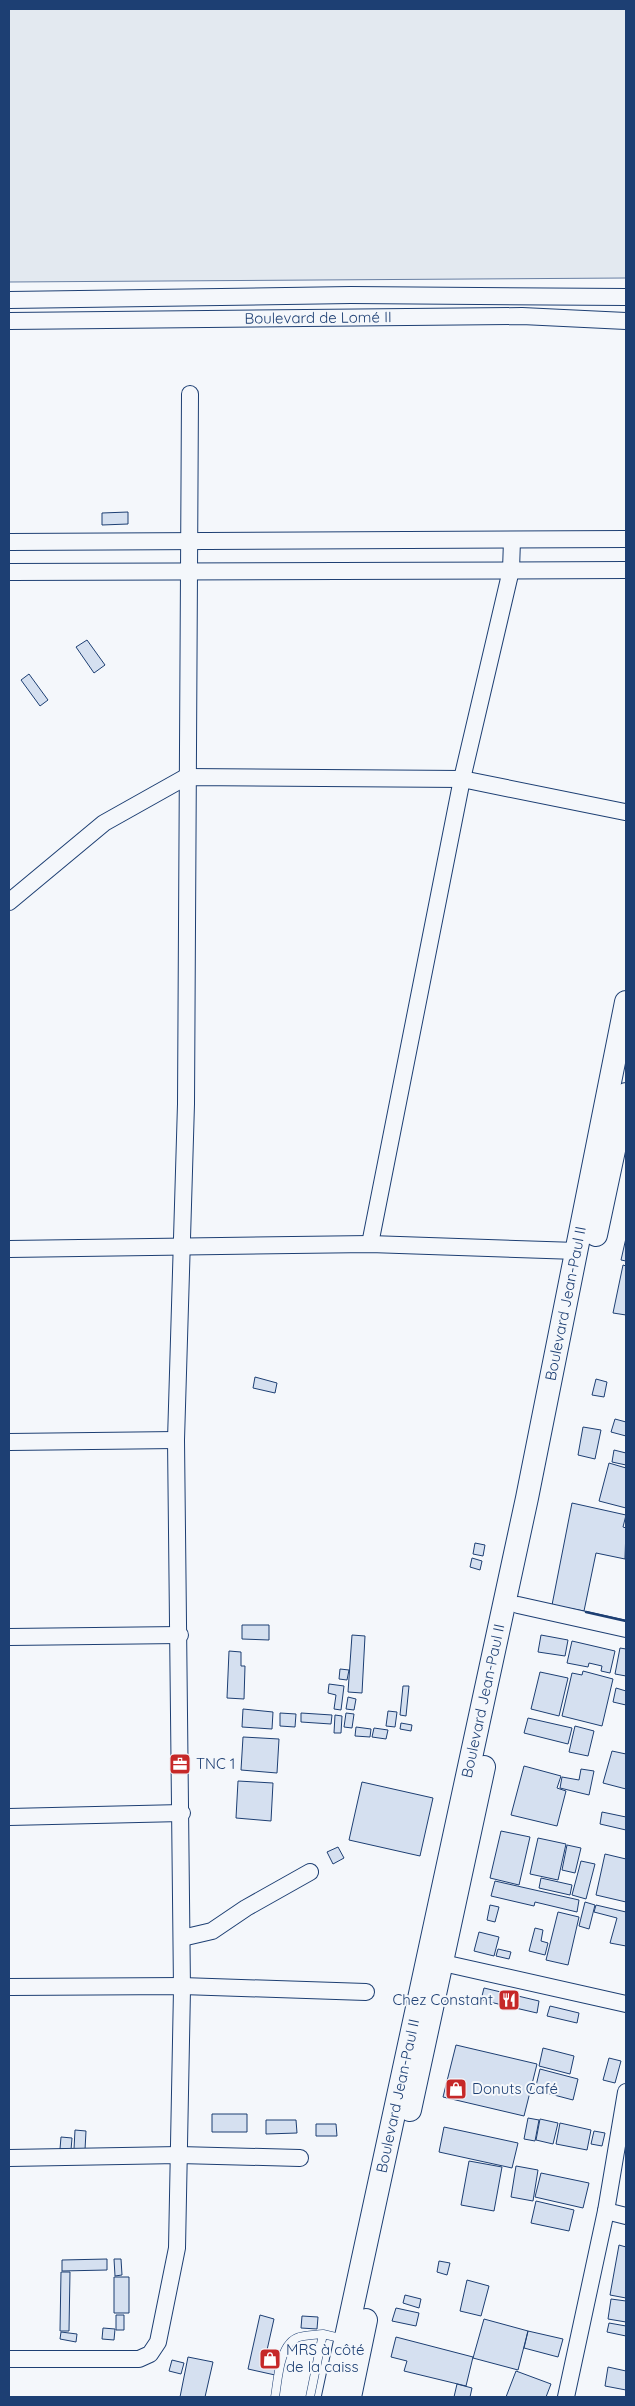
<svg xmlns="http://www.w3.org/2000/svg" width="635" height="2406" font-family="Quicksand,sans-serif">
<rect width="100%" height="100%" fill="#f4f7fb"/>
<!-- green -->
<path fill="#e3e9f0" stroke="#687fa3" d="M9,9H626V278L9,282Z"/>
<!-- building -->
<path fill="#d5e0f0" stroke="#1d3f73" d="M128,512V524L102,525V513Z
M87,640L105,665L94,673L76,647Z
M29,674L48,700L40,706L21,680Z
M626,1238V1261L621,1260Z
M623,1265L626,1266V1315L613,1313Z
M255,1377L277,1383L275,1393L253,1388Z
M596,1379L607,1382L604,1397L592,1395Z
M615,1419L626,1422V1436L611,1432Z
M583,1427L601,1430L595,1459L578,1455Z
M614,1450L626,1453V1465L612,1462Z
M609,1463L626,1468V1508L599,1501Z
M572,1503L626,1515L623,1527L626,1528L625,1559L596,1553L584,1611L552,1605Z
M475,1543L485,1545L483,1556L473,1554Z
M472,1558L482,1561L480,1570L470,1567Z
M242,1625H269V1640L242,1639Z
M352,1635L365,1636L362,1693L348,1692Z
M541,1635L568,1640L565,1656L538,1652Z
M572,1641L615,1651L610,1673L601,1671L602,1666L589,1663L588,1667L567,1663Z
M620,1648L626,1649V1676L615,1674Z
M229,1651L241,1652V1666H245L244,1699L227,1698Z
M340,1669L349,1670L347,1680L339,1679Z
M583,1671L613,1679L602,1726L562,1716L572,1673L582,1675Z
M540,1672L568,1678L559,1716L531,1709Z
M329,1684L344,1686L341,1710L334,1709L336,1695L328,1693Z
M403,1686H409L406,1716L400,1715Z
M616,1688L626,1691V1705L613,1702Z
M348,1697L356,1699L354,1710L346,1709Z
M243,1709L273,1712L272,1729L242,1727Z
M388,1711L397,1712L395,1727L386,1726Z
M280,1713L296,1714L295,1727L280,1726Z
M301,1713L332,1715L331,1724L301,1722Z
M346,1713L354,1714L352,1728L344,1727Z
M335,1715L342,1716L341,1733H334Z
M528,1718L572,1728L568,1744L524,1733Z
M401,1723L412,1725L411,1731L400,1729Z
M575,1726L594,1731L588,1756L569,1752Z
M356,1727L371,1729L370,1737L355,1736Z
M374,1728L388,1730L386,1739L372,1737Z
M243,1737L279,1739L277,1773L241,1770Z
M612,1751L626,1754V1789L603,1783Z
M524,1766L561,1776L557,1788L566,1791L557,1826L511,1815Z
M581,1769L594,1771L589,1795L560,1788L562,1777L579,1780Z
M238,1781L273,1783L271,1821L236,1818Z
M362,1782L433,1798L420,1856L349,1840Z
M602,1812L626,1817V1830L600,1824Z
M501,1831L530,1837L519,1885L490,1878Z
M538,1838L566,1844L558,1880L530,1874Z
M567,1845L581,1848L575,1873L562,1870Z
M338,1847L344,1858L333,1864L327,1852Z
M605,1854L626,1859V1902L596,1895Z
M581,1861L595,1864L586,1899L572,1895Z
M541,1878L572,1885L570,1895L539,1888Z
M495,1881L579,1900L577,1912L535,1902L534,1906L491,1896Z
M585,1902L595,1905L589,1929L579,1926Z
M490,1905L499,1907L495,1922L487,1920Z
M596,1905L626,1912V1946L610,1943L617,1918L594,1912Z
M558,1912L579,1917L568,1965L546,1960Z
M535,1928L543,1930L541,1941L548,1943L545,1955L529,1951Z
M479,1932L499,1937L494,1956L474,1951Z
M498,1949L511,1952L509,1959L496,1956Z
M484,1988L539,2001L537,2013L481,2000Z
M550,2006L579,2013L577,2023L547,2016Z
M456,2045L537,2064L524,2116L443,2097Z
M543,2048L574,2056L570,2074L539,2066Z
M609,2058L621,2061L615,2083L603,2080Z
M540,2069L578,2079L573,2100L535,2090Z
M212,2114H247V2132H212Z
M528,2118L539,2120L535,2141L524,2139Z
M540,2119L558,2123L553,2144L536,2140Z
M266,2120H296L297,2133L266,2134Z
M560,2123L591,2130L587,2150L556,2144Z
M316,2124H336L337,2136H316Z
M444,2127L518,2143L512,2168L439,2152Z
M75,2130L86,2131L85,2150L74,2149Z
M594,2131L605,2133L602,2146L591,2144Z
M61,2137L72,2138L71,2150L60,2149Z
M469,2161L502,2167L494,2211L461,2205Z
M516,2166L538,2170L533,2201L511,2197Z
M541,2173L589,2183L583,2208L535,2197Z
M536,2201L574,2210L569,2231L531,2223Z
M619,2245L626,2247V2298L610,2295Z
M107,2259V2270L62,2271V2260Z
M114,2259H121L122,2275L115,2276Z
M439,2261L450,2263L447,2275L437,2272Z
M61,2272H70L69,2331H60Z
M114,2277H129V2313H114Z
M467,2280L489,2286L481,2316L460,2311Z
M405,2295L421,2299L419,2308L403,2303Z
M611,2299L626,2301V2322L608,2319Z
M396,2308L419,2313L416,2326L392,2321Z
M116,2315H124V2330H116Z
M260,2315L274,2319L267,2350L281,2353L275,2375L248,2369Z
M302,2316L318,2317L317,2329L301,2328Z
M484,2319L528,2331L518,2370L473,2358Z
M609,2323L626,2326V2336L607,2332Z
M103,2328L115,2329L114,2340L102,2339Z
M528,2331L563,2339L558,2357L524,2348Z
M61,2332L77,2334L76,2342L60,2339Z
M396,2337L473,2357L466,2386L404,2371L407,2361L391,2357Z
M188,2357L213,2362L205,2397H180Z
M172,2360L184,2363L181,2374L169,2371Z
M608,2367L626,2371V2390L605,2386Z
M516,2371L551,2384L546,2397H506Z
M457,2384L472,2388L470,2397H454Z"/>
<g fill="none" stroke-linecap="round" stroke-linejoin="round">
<!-- service casing -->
<g stroke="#1d3f73" stroke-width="9">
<path id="service" d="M275,2397C278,2380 279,2343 299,2337C307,2335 315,2335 323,2334
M310,2397L323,2334L344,2339"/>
</g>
<!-- minor casing -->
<g stroke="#1d3f73" stroke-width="18">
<g id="minor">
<path d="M9,300L351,295L626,297"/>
<path id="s1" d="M9,321L522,316L626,321"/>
<path d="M9,542L626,539"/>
<path d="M9,572L626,570"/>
<path d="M9,902L104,823L186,777L462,779L625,812"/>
<path d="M370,1244L462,779L511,570L512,540"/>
<path d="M9,1249L370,1244L577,1251"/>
<path d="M9,1442L176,1440"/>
<path d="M518,1605L626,1629"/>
<path d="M9,1637L180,1635"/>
<path d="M9,1817L182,1813"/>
<path d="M182,1938L212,1931L246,1908L310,1872"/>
<path d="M443,1963L626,2004"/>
<path d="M9,1987L182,1986L366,1992"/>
<path d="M9,2158L179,2155L300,2158"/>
<path d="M606,2211L626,2216"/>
<path d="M9,2359H139L150,2354L158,2342L177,2248L182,1989L176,1440L186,1104L190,394"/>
<path d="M566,2397L606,2211L626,2092"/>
</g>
</g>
<!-- secondary casing -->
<g stroke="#1d3f73" stroke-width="24">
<g id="secondary">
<path d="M596,1235L626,1094"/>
<path d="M410,2110L484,1767"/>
<path id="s2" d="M333,2397L527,1498L626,1002"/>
<path d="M350,2397L366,2320"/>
</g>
</g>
<!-- service -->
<use href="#service" stroke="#f4f7fb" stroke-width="8"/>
<!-- minor -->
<use href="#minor" stroke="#f4f7fb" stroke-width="16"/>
<!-- secondary -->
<use href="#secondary" stroke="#f4f7fb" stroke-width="22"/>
<!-- wall -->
<path stroke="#1d3f73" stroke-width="2.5" d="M586,1612L626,1621"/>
</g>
<!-- icons -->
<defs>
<g id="office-square" transform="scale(1.125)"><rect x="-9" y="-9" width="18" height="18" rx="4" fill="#c62828" stroke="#f4f7fb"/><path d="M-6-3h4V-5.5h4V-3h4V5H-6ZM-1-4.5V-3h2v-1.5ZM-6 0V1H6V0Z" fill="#fff"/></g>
<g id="restaurant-square" transform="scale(1.125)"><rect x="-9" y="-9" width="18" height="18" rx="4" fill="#c62828" stroke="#f4f7fb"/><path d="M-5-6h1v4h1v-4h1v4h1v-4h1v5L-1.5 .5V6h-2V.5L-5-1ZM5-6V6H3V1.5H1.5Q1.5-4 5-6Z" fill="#fff"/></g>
<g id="shop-square" transform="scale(1.125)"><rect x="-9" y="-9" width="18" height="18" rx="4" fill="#c62828" stroke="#f4f7fb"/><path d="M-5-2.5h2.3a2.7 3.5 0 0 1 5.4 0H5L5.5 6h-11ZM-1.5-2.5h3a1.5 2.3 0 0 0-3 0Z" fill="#fff"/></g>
</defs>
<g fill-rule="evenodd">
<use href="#office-square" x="180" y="1764"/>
<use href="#restaurant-square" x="509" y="2000"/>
<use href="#shop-square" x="456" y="2089"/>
<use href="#shop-square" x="270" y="2359"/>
</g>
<g text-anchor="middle" stroke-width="4" stroke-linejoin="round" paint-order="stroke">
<!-- street labels -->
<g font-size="15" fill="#1d3f73" stroke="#f4f7fb">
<text dy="5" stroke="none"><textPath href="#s1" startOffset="309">Boulevard de Lomé II</textPath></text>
<text dy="5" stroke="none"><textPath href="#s2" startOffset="1118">Boulevard Jean-Paul II</textPath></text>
<text dy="5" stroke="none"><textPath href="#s2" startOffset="712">Boulevard Jean-Paul II</textPath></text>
<text dy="5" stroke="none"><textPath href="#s2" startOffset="308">Boulevard Jean-Paul II</textPath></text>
</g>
<!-- poi labels -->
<g font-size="15" fill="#1d3f73" stroke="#f4f7fb" text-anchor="start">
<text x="196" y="1769">TNC 1</text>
<text x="493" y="2005" text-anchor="end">Chez Constant</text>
<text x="472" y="2094">Donuts Café</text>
<text x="286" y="2355">MRS à côté<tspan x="286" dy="17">de la caiss</tspan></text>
</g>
</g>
<!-- border -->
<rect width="635" height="2406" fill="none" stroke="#1d3f73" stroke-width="20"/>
</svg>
